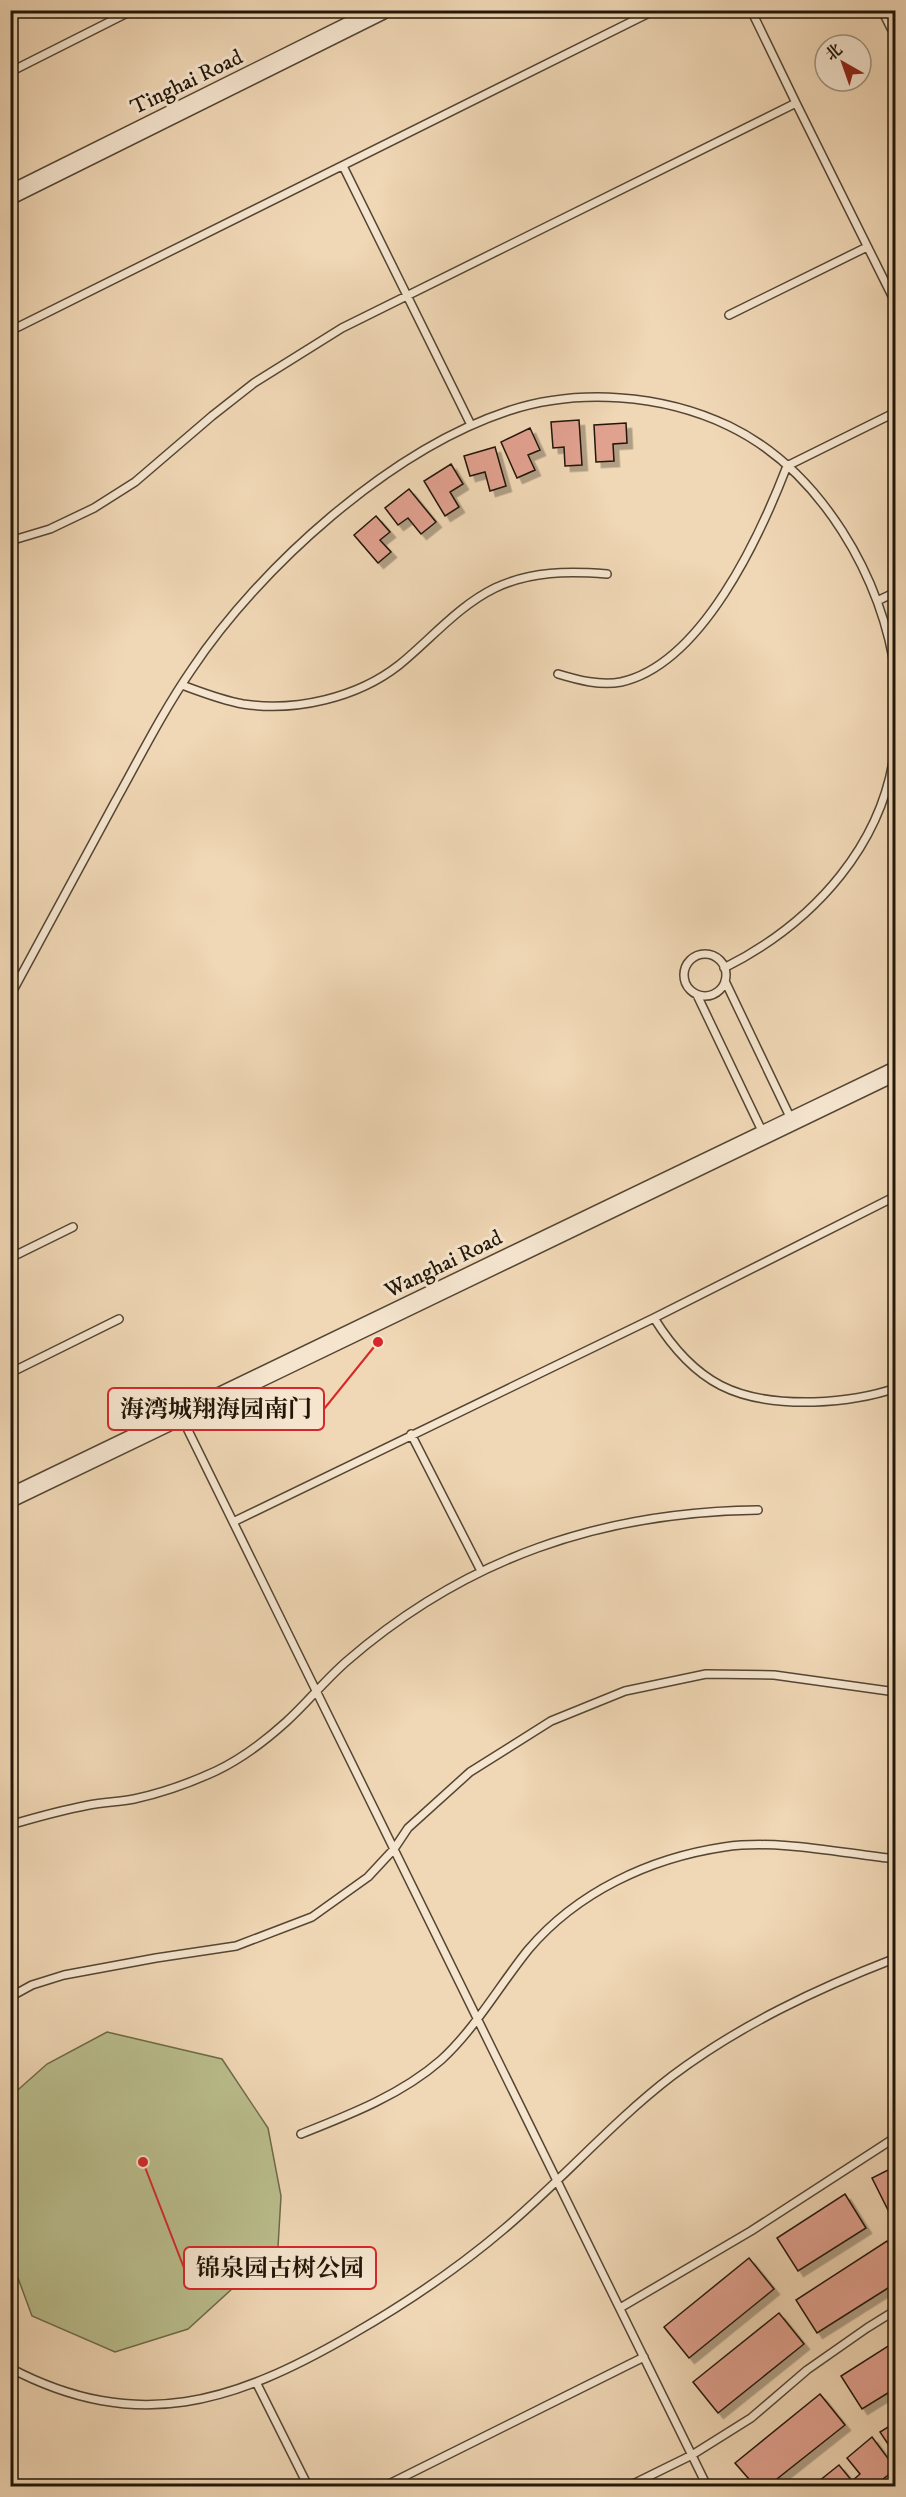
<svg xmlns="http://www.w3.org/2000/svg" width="906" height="2497" font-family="'IM FELL DW Pica','Noto Serif SC',serif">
<defs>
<filter id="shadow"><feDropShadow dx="5.5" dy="5.5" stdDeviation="0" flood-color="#0004"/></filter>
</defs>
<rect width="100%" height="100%" fill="#f0d7b5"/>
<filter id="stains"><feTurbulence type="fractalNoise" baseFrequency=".00333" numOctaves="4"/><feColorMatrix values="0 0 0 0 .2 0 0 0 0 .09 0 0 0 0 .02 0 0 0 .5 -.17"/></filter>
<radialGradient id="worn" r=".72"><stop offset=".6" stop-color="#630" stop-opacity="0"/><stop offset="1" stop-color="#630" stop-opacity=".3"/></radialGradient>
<!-- green -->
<path fill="#babe8d" stroke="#6e6a4a" stroke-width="1.5" d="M107,2032L222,2059L268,2128L281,2196L278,2247L188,2329L115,2352L32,2316L11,2259V2096L47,2064Z"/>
<!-- building -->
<path fill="#e1a18f" stroke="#211608" stroke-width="1.5" filter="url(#shadow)" d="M579,420L582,465L565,466L564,447L553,448L551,422Z
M626,423L627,443L613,444L614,461L596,462L594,425Z
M530,428L540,450L528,455L535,470L517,478L501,442Z
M495,447L506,486L490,491L485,472L470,476L464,456Z
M451,464L463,484L450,492L459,507L445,516L424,481Z
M409,489L436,522L421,534L408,518L398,525L385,508Z
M376,516L390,532L380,540L391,552L378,563L354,535Z
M896,2166V2211L890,2214L872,2178Z
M845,2194L866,2228L798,2271L777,2238Z
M887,2241L896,2253V2283L817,2333L796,2300Z
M749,2258L774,2289L689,2358L664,2327Z
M779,2313L804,2344L718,2413L693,2382Z
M896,2341V2388L862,2409L841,2376Z
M820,2394L845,2425L768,2486H755L735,2463Z
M896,2422V2456L880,2432Z
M872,2437L896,2469L874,2486H815L814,2485L839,2465L852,2481L860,2474L847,2458Z"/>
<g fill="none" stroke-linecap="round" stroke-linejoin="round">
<!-- service casing -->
<g stroke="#554633" stroke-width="10">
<path id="service" d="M10,72L133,10
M796,103L896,304
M343,166L471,425
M729,315L867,247
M10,331L655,10
M10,541L50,529L94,508L135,482L212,416L254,383L342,328L796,103L751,10
M877,601L896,592
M558,674C578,680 600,686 621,682C702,664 760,536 787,466L896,412
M182,685C201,692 221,700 243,704C295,712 357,698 399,665C430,640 458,606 495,588C531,571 568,571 607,574
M684 975a21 21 0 1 1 42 0a21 21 0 1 1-42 0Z
M724,968C814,923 888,842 896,738
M725,981L792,1121
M697,995L763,1133
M10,996C45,931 80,867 115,802C140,757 163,711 192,669C260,567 390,450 508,411C578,388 662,394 729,426C820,470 884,578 896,678
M10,1258L73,1227
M654,1318C695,1384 738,1404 814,1402C842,1401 870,1397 896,1388
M10,1373L119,1319
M181,1416L707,2486
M411,1434L481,1571
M233,1522L654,1318L896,1196
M10,1825C37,1817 63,1810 89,1805C104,1802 119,1802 134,1799C162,1793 190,1783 216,1771C241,1759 265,1741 286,1722C307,1703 325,1680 347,1661C466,1558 601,1512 758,1510
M10,1997L32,1985L64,1975L156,1958L236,1946L312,1917L368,1877L394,1849L408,1828L470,1772L551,1721L625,1691L706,1674L774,1675L896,1692
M301,2134C349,2115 401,2095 441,2060C475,2029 499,1986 528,1950C577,1892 650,1858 724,1847C780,1839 840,1853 896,1859
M620,2308L751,2231L896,2137
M10,2368C138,2435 235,2402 351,2335C405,2304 457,2269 504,2229C562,2180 612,2122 672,2076C740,2025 816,1989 896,1958
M257,2384L308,2486
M385,2486L644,2357
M629,2486L692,2455L751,2418L807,2370L867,2328L896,2310"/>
</g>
<!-- tertiary casing -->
<g stroke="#554633" stroke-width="21">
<path id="tertiary" d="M888,10L896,26
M10,195L382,10
M10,1498L896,1071"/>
</g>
<!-- service -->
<use href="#service" stroke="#f5e5cf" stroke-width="7"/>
<!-- tertiary -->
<use href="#tertiary" stroke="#f5e5cf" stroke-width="18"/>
</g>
<g text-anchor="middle" stroke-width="6" stroke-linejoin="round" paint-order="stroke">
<!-- street labels -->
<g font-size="22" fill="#211608" stroke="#f5e5cf">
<text transform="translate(186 81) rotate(-26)" y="8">Tinghai Road</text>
<text transform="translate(443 1263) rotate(-26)" y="8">Wanghai Road</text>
</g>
</g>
<!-- callouts -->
<path fill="none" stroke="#d62828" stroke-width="2" d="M378 1342L324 1409M143 2162L184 2268"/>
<g fill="#d62828" stroke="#f5e5cf" stroke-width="2">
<circle cx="378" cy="1342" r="6"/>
<circle cx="143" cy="2162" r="6"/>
</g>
<g fill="#f5e5cf" stroke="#d62828" stroke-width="2">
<rect x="108" y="1388" width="216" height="42" rx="6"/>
<rect x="184" y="2247" width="192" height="42" rx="6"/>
</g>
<g font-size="24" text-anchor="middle" font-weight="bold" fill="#211608">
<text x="216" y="1417">海湾城翔海园南门</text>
<text x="280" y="2276">锦泉园古树公园</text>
</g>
<!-- margin -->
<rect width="906" height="2497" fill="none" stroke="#f0d7b5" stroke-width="36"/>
<rect x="12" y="12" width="882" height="2473" fill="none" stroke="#211608" stroke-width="3"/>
<rect x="18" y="18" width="870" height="2461" fill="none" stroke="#211608" stroke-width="1.5"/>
<!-- north arrow -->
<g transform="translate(843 63) rotate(320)"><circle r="28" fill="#f5e5cf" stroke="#a0927f" stroke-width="1.5"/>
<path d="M0-4.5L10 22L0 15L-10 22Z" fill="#8f2418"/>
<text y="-9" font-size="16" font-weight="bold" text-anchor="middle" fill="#211608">北</text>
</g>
<rect width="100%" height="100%" filter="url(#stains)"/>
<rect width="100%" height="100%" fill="url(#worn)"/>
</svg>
